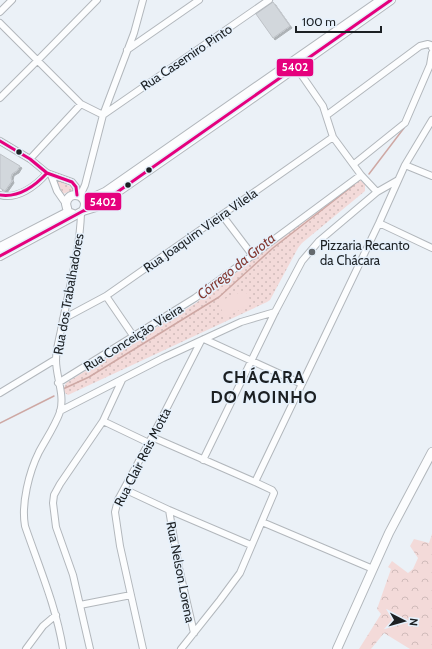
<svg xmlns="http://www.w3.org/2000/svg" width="432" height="649" font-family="Cabin,sans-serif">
<defs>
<pattern id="green-dots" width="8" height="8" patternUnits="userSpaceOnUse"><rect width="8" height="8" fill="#f3dad9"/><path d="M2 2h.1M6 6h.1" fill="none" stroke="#d0bbba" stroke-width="1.8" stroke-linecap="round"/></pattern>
<pattern id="forest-crowns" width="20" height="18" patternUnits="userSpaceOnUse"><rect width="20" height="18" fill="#f3dad9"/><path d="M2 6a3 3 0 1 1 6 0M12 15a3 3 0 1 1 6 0" fill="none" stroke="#d0bbba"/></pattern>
<filter id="shadow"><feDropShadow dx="2" dy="2" stdDeviation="0" flood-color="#0004"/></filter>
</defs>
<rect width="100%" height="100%" fill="#ebf1f7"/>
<!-- green -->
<path fill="url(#green-dots)" d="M55,178L71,187L73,190L63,194Z
M359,179L365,184V191L302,243L298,248L270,300L267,302L68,395L65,393L63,389L66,383L196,303Z"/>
<!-- forest -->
<path fill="url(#forest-crowns)" d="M432,534V649H410L384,633L371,649H359L381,614L377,609L391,569L388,567L392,561L408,573L413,569L418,558L410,546L414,539L429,543Z"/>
<!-- pitch -->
<path fill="#f3dad9" d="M245,290L252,304L225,317L218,302Z"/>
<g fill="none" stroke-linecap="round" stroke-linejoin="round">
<!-- stream -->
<path stroke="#cea8a4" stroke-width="1.5" d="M369,174L404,128
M63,389L89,377L219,297L273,248L354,185
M0,423L54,396"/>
</g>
<!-- building -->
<path fill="#d2d7dc" stroke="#bec2c7" filter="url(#shadow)" d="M273,2L290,26L273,38L256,14Z
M0,154L20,166L17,171L15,172L12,174L11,178L12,181L5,191L0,188Z"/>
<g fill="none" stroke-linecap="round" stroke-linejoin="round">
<!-- street casing -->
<g stroke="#b2b7bc" stroke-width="8">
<path id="street" d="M0,12L12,0
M0,23L81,104L103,115
M127,50L199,0
M296,67L323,106L333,137L361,175L377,192
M0,98L37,61L97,0
M103,115L269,0
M327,115L420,46L428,44L431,45L432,48
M0,141L30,159L47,173L72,182L76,187L77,195
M30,159L81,104
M354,164L405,123L430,65L432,53
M405,165L432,176
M51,175L57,191L66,204
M0,195C17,200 36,186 47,173
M80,196L85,185L103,115L134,33L143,0
M222,215L253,256
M379,223L432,248
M106,296L134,337
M63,319L106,296L333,137
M204,339L302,384
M58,383L195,298L361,175
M0,393L56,359
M60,411L163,358L241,322L275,312
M103,421L149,443
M152,437L255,482L272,490L274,493L240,573L220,600L181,649
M203,460L275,312L302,261L319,241L377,192L398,180
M255,482L379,223L405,165L432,120
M124,489L169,510L251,545
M169,510L179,568L194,633
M262,522L373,569
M80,605L131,595
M26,649L43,626L56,615
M63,649C56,606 39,567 25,526C21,504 29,472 39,452C46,439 55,426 60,412C65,395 56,377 56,360C56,350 59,340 61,330C68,292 80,251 81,213
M90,649L73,575L56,527L53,503L54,495L60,484L103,421L122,380
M143,649L120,546L115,512L118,500L152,437L201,341"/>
</g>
<!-- secondary casing -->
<g stroke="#b2b7bc" stroke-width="10">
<path id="secondary" d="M82,197H94L105,192L381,0
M73,214L68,212L66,204C67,197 72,193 80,196C86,200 86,205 83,211
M0,247L68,212
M0,256L83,211L96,207L240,107L391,0
M337,649L389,533L432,452"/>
</g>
<!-- street -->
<use href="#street" stroke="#fcfdfe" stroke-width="6"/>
<!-- secondary -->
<use href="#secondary" stroke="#fcfdfe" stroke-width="8"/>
<!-- bus-1 casing -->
<g stroke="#e6f1fc" stroke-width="6">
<path id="bus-1" d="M0,141L30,159L47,173L72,182L76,187L77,195
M0,195C19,198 34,187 47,173
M0,256L83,211L96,207L391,0"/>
</g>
<!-- bus-1 -->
<use href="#bus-1" stroke="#e5007d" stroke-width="3"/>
</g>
<!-- markers -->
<g fill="#1c2023" stroke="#e6f1fc" stroke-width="1.5">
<circle cx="19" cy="152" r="3.5"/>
<circle cx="149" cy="170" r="3.5"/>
<circle cx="128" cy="185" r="3.5"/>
</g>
<circle fill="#64696d" stroke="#e6f1fc" stroke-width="1.5" cx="312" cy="252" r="4"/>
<g text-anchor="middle" stroke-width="3" stroke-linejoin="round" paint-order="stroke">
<!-- street labels -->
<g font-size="13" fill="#1c2023" stroke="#e6f1fc">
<text transform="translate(186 57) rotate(-34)" y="5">Rua Casemiro Pinto</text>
<text transform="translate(200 230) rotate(-35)" y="5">Rua Joaquim Vieira Vilela</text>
<text transform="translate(68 294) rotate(-80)" y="5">Rua dos Trabalhadores</text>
<text transform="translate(133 337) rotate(-32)" y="5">Rua Conceição Vieira</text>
<text transform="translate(142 457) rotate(-63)" y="5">Rua Clair Reis Motta</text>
<text transform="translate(181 572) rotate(79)" y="5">Rua Nelson Lorena</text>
</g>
<!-- poi labels -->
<g font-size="13" fill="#1c2023" stroke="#e6f1fc" text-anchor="start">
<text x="320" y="250">Pizzaria Recanto<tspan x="320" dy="15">da Chácara</tspan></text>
</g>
<!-- water labels -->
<g font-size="14" font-style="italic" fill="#843b34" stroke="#e6f1fc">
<text transform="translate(236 266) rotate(-39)" y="5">Córrego da Grota</text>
</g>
<!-- district labels -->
<g font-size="17" font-weight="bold" letter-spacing="1" fill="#1c2023" stroke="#e6f1fc">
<text x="264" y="383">CHÁCARA<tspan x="264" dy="20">DO MOINHO</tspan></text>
</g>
</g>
<g stroke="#e6f1fc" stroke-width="1.5">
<rect x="276" y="58" width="38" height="19" rx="4" fill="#e5007d"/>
<rect x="84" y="192" width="38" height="19" rx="4" fill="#e5007d"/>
</g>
<g font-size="11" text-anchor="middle" font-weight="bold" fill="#fff">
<text x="295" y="71">5402</text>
<text x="103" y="206">5402</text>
</g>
<!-- north arrow -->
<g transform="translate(404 621) rotate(96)" stroke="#e6f1fc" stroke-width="3" paint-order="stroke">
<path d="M0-3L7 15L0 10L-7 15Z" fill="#1c2023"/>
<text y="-6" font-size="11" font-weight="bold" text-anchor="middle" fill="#1c2023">N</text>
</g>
<!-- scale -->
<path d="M296 26v6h85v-6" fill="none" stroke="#1c2023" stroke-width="2"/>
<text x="302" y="26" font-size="12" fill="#1c2023" stroke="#e6f1fc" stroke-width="3" paint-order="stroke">100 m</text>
</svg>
